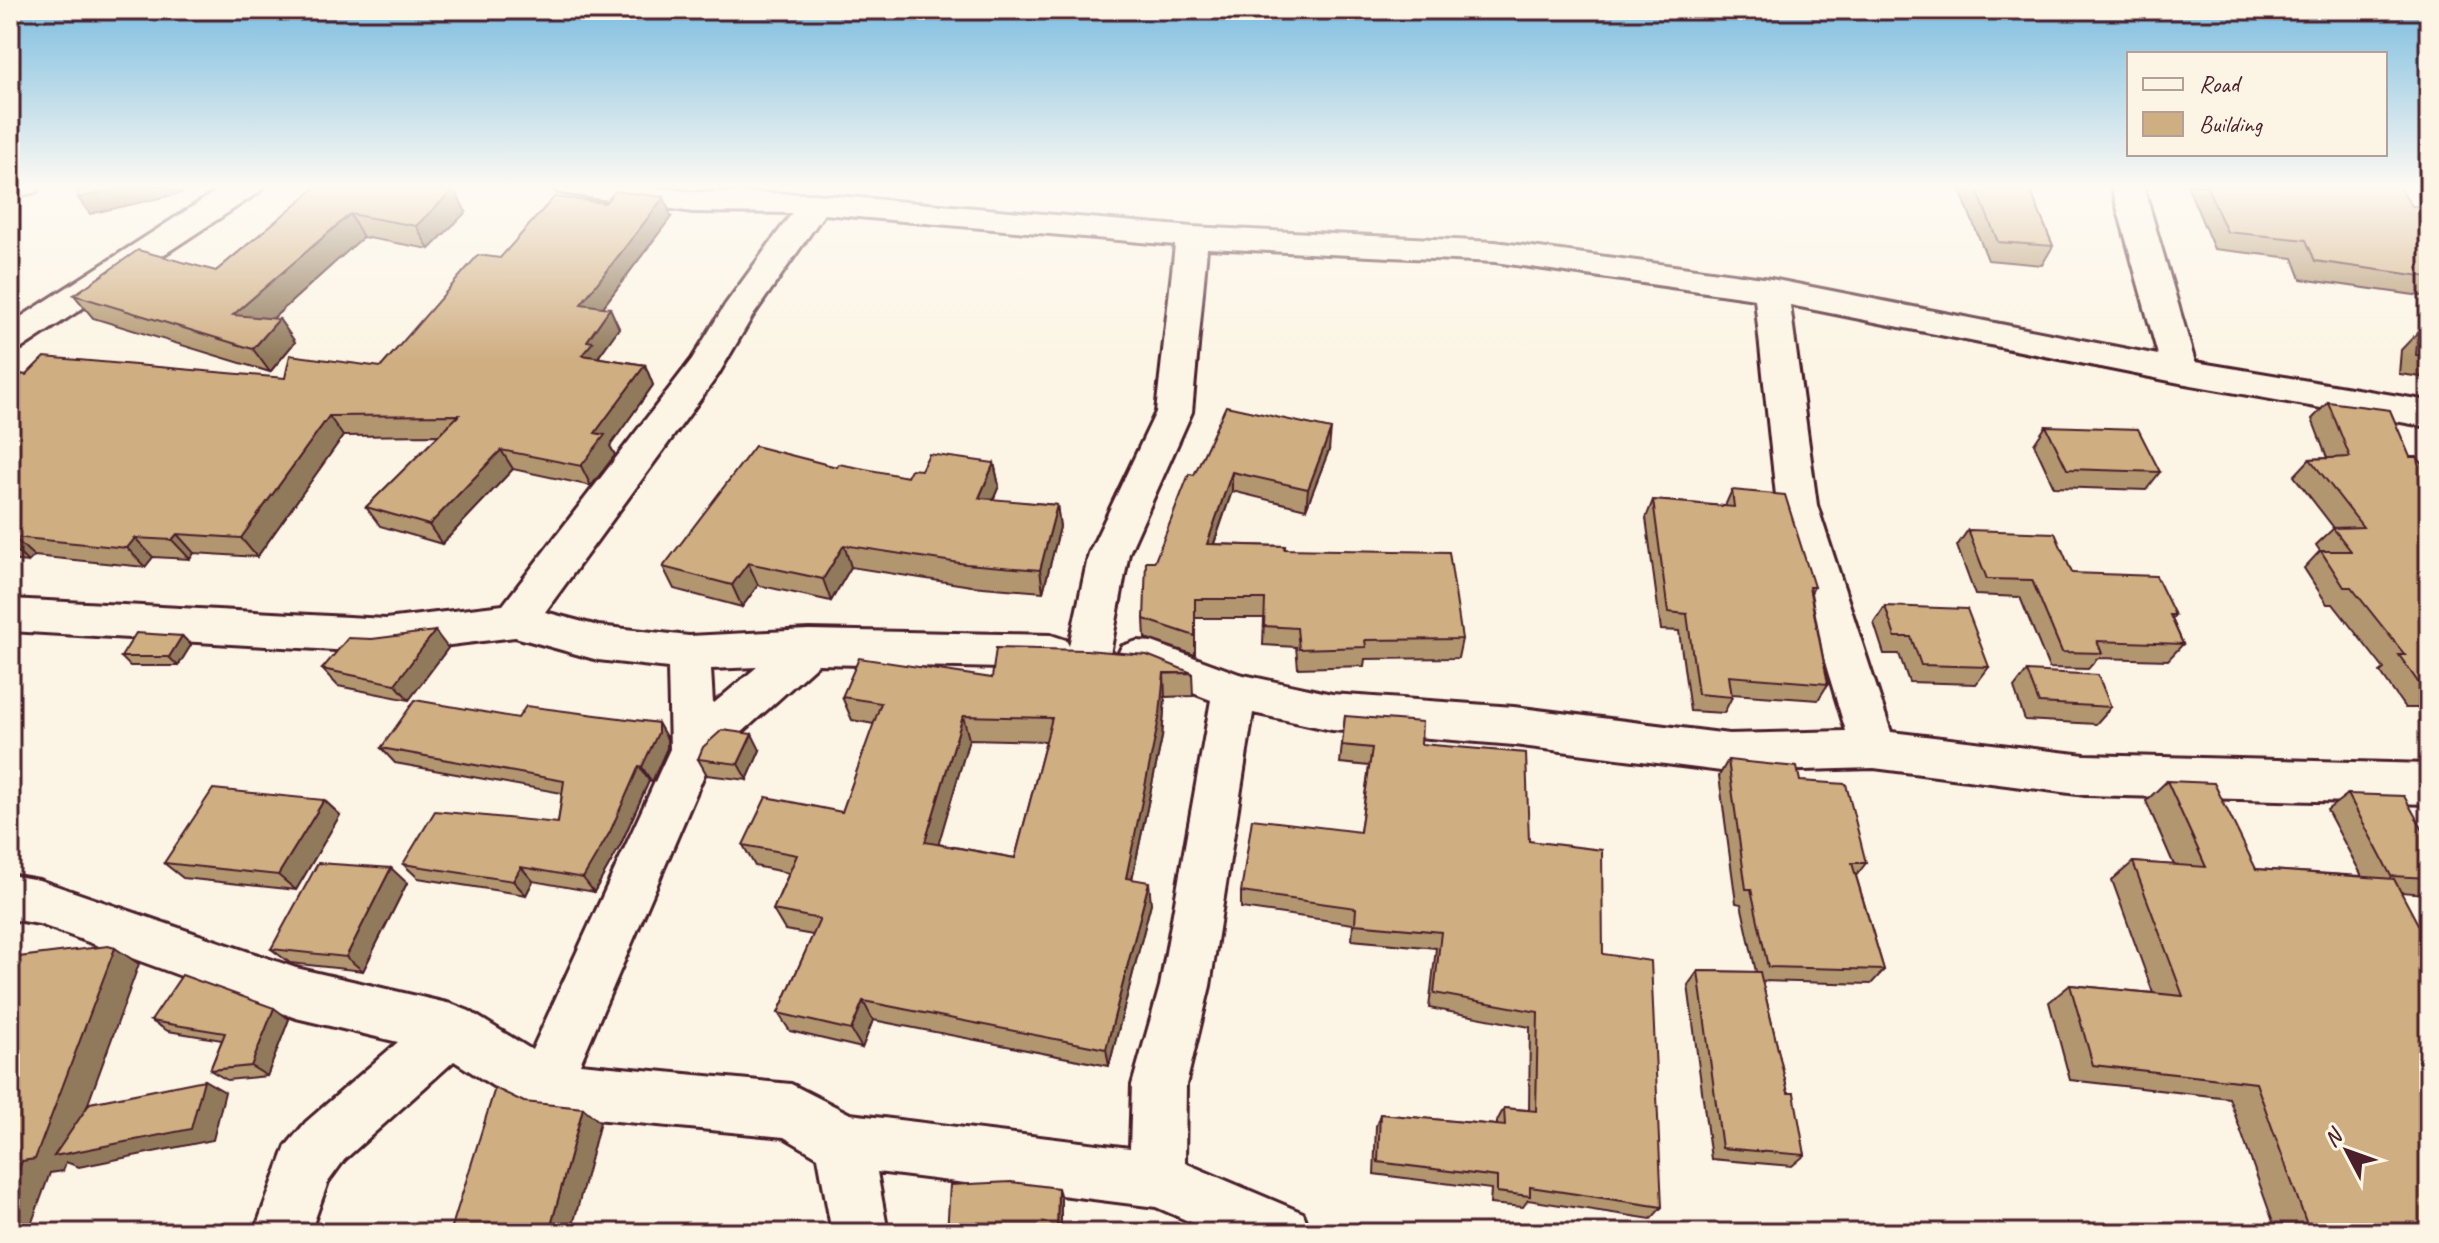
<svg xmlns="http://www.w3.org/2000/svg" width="2439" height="1243" font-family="Caveat,sans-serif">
<rect width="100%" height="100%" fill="#fcf5e5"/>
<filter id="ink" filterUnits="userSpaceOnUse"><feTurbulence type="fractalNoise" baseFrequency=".0125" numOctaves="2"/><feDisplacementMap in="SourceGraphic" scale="16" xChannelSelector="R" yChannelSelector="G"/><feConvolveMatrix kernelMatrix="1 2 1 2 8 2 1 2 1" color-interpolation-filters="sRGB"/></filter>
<g filter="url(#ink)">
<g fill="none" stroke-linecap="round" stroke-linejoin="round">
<!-- street casing -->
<g stroke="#4a1f2b" stroke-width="6">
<path id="street" d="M10,185H41L36,192L10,198Z
M226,185H264L259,192L22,348L10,352V324Z
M552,185H639L693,192L815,194L1192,227L1495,242L1771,279L2158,355L2111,185H2143L2195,362L2429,401V427L2180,383L1790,305L1817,505L1891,732L2085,755L2429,764V804L2085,795L1874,768L1729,772L1514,745L1332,730L1253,713L1210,986L1186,1085L1185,1163L1303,1213L1311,1233H1216L1156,1207L877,1172L888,1233H832L818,1157L784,1137L543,1114L524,1106L454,1061L344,1160L328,1182L310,1233H254L286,1146L306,1122L398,1042L296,1018L39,924L10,919V875L39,880L296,968L451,1004L469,1011L532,1050L670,749L668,668L598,660L515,637L386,653L10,631V599L386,619L503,605L692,359L725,305L792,213L693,212L568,194L557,192ZM824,214L1175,245L1156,412L1089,553L1069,646L1066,640L1051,635L809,630L689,636L598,626L545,612L718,375L752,317ZM1207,248L1495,262L1755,299L1777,505L1846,731L1729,734L1514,707L1332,694L1239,674L1152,642L1137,641L1122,646L1116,658L1122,670L1149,676L1211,700L1160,986L1132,1085L1130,1148L850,1114L791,1084L580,1064L710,761L818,664L1051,669L1066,664L1069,658L1074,666L1089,671L1104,666L1110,654L1129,553L1192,412ZM757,667L713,704L711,669Z"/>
</g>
<!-- street -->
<use href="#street" fill="#fcf5e5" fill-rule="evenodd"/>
</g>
<!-- wall -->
<path fill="#b29670" stroke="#4a1f2b" stroke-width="2" fill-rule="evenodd" d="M319,185L466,212L429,249L363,237L272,319H279L295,342L270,372L93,318L74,295L216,271Z
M1958,185H2028L2053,246L2042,265L1988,260Z
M2187,185H2398L2412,206L2429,207V297L2301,279L2293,258L2214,249Z
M671,217L603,307L619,328L599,356L600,358L645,365L653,385L610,446L615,455L591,486L513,469L442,544L380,526L366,507L439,435L343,436L257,557L194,553L190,559L153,557L145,567L34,556L28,562L10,560V373L26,375L285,378L381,367L500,258Z
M2418,332H2429V378L2399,374L2401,350Z
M2328,402L2425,467L2429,466V708H2405L2380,672L2384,669L2333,604H2327L2304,568L2320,551L2316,545L2334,528L2294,476L2310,459L2327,458L2312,419Z
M2046,426L2160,472L2146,490L2054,487L2034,444Z
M1329,450L1306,509L1232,491L1214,544L1285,546V549L1462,639L1458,658L1365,659L1364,666L1298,668L1296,647L1263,645L1264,618H1195V655L1145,638L1144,619L1155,561L1194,475Z
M994,463L999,486L993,500L1057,505L1060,527L1043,592L971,586L851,567L831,601L758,585L742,607L674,589L663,567L837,467L907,477L921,470Z
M1732,490L1814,587L1811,593L1828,684L1818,700L1732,694V697L1724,713L1690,711L1679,631L1661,630L1646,518L1653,500L1725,506Z
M1968,530L2175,615L2172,619L2183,644L2168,660L2098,658L2088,669L2049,668L2020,597L1975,595L1957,546Z
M1885,606L1989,667L1976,684L1909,682L1899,654H1884L1874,623Z
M182,636L191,645L178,666H130L121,657Z
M372,639L448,648L409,700L338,686L322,669Z
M2027,671L2111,707L2096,724L2025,720L2014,688Z
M1192,673L1193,696L1165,697L1162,737L1132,879L1151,903L1109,1066L873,1020L862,1048L790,1031L778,1013L813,935L785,930L773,910L789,873L755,866L743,845L842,812L874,724L852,720L842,697L992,678ZM969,739L1046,741L1015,858L938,844Z
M1345,716L1421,744L1529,841L1603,954L1662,1207L1651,1219L1528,1200L1523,1207L1490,1204L1491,1189L1374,1174L1376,1126L1380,1114L1497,1125V1121L1504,1108L1529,1110L1530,1027L1429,1008L1436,948L1352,940L1353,924L1241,908V892L1360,832L1369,766L1340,763Z
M518,718L658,723L667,739V748L652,782L649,781L620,846L594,892L533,881L526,895L418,878L403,864L558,823L562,793L395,763L381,748Z
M760,750L747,780L707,775L698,759Z
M1728,760L1800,781L1866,863L1856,876L1884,970L1871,984L1762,981L1788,1093L1805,1155L1792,1166L1711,1159L1688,985L1698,971L1756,972L1741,904L1736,903L1719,776Z
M2167,781L2256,869L2362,876L2327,810L2348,794L2429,841V892L2426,894L2401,892L2429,1233H2277L2229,1098L2070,1080L2049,1002L2070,985L2153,993L2112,880L2133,862L2174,865L2146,801Z
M324,800L340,815L296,890L183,878L164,863Z
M407,883L363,971L290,963L271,949Z
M289,1019L267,1076L227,1080L210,1070L222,1040L168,1031L151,1021Z"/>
<!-- shaded-wall -->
<path fill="#917a5b" stroke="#4a1f2b" stroke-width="2" d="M135,185H183L182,193L90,214L78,198Z
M454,189L466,212L429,249L416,226Z
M664,197L671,217L590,324L581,304Z
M350,214L363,237L250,339L233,315Z
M610,308L619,328L599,356L602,361L582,355L587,341Z
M279,319L295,342L270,372L253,349Z
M645,365L653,385L610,446L615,455L591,486L581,466L595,433Z
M329,416L343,436L257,557L241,538Z
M1331,429L1329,450L1306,509L1308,489Z
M501,450L513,469L442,544L429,525Z
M994,463L999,486L984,521L979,498Z
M1232,472V491L1207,563V544Z
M1057,505L1060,527L1043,592L1040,570Z
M177,534L194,553L190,559L172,540Z
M13,537L34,556L28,562L10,545V541Z
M135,538L153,557L145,567L127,548Z
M844,545L851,567L831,601L823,579Z
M748,563L758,585L742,607L732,585Z
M435,631L448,648L409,700L395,684Z
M182,636L191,645L178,666L169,657Z
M1164,673L1165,697L1162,737L1128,898L1126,878Z
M963,716L969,739L933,863L925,842Z
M658,723L667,739V748L652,782L642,767Z
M752,734L760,750L747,780L738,764Z
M639,766L649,781L620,846L594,892L583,878Z
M324,800L340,815L296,890L278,875Z
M521,867L533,881L526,895L513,881Z
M391,868L407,883L363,971L346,957Z
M1149,882L1151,903L1109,1066L1106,1049Z
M115,948L139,964L70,1153L204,1080L225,1092L213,1140L79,1167L66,1162L63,1171L50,1173L28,1233H10V1192L22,1161Z
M863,1001L873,1020L862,1048L851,1030Z
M274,1008L289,1019L267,1076L251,1066Z
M583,1108L600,1122L571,1233H549Z
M1058,1188L1061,1198V1233H1057Z"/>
<!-- building -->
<path fill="#cfae82" stroke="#4a1f2b" stroke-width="2" fill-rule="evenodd" d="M79,185H135L78,198Z
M319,185H358L367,187L369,185H430L454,189L416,226L350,214L233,315L279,319L253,349L74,295L138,250L216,271Z
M1975,185H2028L2053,246L1998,242Z
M2206,185H2398L2412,206L2429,207V277L2315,261L2306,240L2227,232Z
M615,191L664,197L581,304L610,308L587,341L593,342L582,355L645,365L595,433L605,435L581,466L501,450L429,525L366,507L459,415L329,416L241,538L177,534L172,540L135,538L127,548L13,537L10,541V473L16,467L10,466V373L26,375L44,357L285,378L290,355L381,367L478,255L500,258L554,197L605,203Z
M2418,332H2429V357L2416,355Z
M2328,402L2390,410L2410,457H2417L2425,467L2429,466V692H2425L2399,655H2405L2351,587H2344L2321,551H2351L2333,528L2363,527L2310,459L2350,457Z
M1226,406L1331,429L1308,489L1232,472L1207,544L1285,546L1284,549L1449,552L1462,639L1365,640L1366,647L1299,649L1297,628L1264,626L1265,599H1195V636L1144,619L1146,561H1155L1189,474L1194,475Z
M2046,426L2138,429L2160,472L2067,469Z
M755,446L837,467L839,464L907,477L911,469L921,470L929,454L994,463L979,498L1057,505L1040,570L966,564L844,545L823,579L748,563L732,585L663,567Z
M1732,490L1785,495L1814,587H1809L1828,684L1729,676L1732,697L1698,694L1687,614L1668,612L1653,500L1734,507Z
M1968,530L2055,533L2072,573L2156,576L2175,615H2170L2183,644L2097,641L2102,653L2062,652L2032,580L1987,579Z
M1885,606L1967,609L1989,667L1921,665L1911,637H1895Z
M435,631L395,684L322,669L348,638L372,639Z
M136,633L182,636L169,657H121Z
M996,648L1086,650L1147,655L1192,673H1164L1160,714L1126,878L1149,882L1106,1049L863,1001L851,1030L778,1013L820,919L773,910L797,855L743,845L766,797L842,812L881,703L842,697L859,658L992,678ZM963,716L1052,718L1015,858L925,842Z
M2027,671L2098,675L2111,707L2039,703Z
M415,700L518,718L526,706L658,723V733L642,767L639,766L610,832L583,878L521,867L513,881L403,864L435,811L558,823L564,781L381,748Z
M1345,716L1422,722L1421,744L1526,753L1529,841L1602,850L1603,954L1651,961L1662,1207L1530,1187V1196L1497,1192V1177L1378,1162L1380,1114L1505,1126L1504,1108L1536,1111L1538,1012L1434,993L1441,932L1355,924L1356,908L1241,892L1252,819L1360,832L1372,748L1342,745Z
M722,730L752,734L738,764L698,759L703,747Z
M1728,760L1797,767L1800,781L1846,784L1866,863H1852L1884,970L1768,967L1751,889H1746Z
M2167,781L2214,783L2256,869L2394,879L2429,945V1233H2342L2309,1230L2256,1083L2093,1065L2070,985L2183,996L2133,862L2206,867Z
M213,789L324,800L278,875L164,863Z
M2348,794L2404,796L2429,841V878L2391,876Z
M318,863L391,868L346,957L271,949Z
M108,946L115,948L35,1159L22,1161L10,1192V979L19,957Z
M1698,971L1760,972L1788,1093H1794L1805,1155L1722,1148Z
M182,975L274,1008L251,1066L210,1070L225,1033L151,1021Z
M204,1080L191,1129L54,1156L90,1103Z
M495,1088L524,1102L583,1108L549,1233H450Z
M1011,1182L1058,1188L1057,1233H947L950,1185Z
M1241,1227V1233H1156Z"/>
</g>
<!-- sky -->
<linearGradient id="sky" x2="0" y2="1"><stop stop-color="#7cbde0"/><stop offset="0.52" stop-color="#fefaf3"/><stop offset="1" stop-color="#fefaf3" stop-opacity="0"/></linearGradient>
<rect width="2439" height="359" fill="url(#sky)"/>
<!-- margin -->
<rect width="2439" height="1243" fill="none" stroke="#fcf5e5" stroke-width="40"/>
<rect x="20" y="20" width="2399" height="1203" fill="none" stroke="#4a1f2b" stroke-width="3" filter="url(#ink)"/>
<!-- legend -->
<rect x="2127" y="52" width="260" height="104" fill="#fcf5e5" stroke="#b59f9b" stroke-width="2"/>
<rect x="2143" y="78" width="40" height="12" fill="#fcf5e5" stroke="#b59f9b" stroke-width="2"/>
<text x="2199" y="92" font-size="24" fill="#4a1f2b">Road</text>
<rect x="2143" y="112" width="40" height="24" fill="#cfae82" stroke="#b59f9b" stroke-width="2"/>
<text x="2199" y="132" font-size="24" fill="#4a1f2b">Building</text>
<!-- north arrow -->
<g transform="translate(2347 1151) rotate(311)" stroke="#fcf5e5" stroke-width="6" paint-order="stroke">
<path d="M0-6L14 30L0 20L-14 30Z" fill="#4a1f2b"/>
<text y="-12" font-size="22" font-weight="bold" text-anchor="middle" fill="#4a1f2b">N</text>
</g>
</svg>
